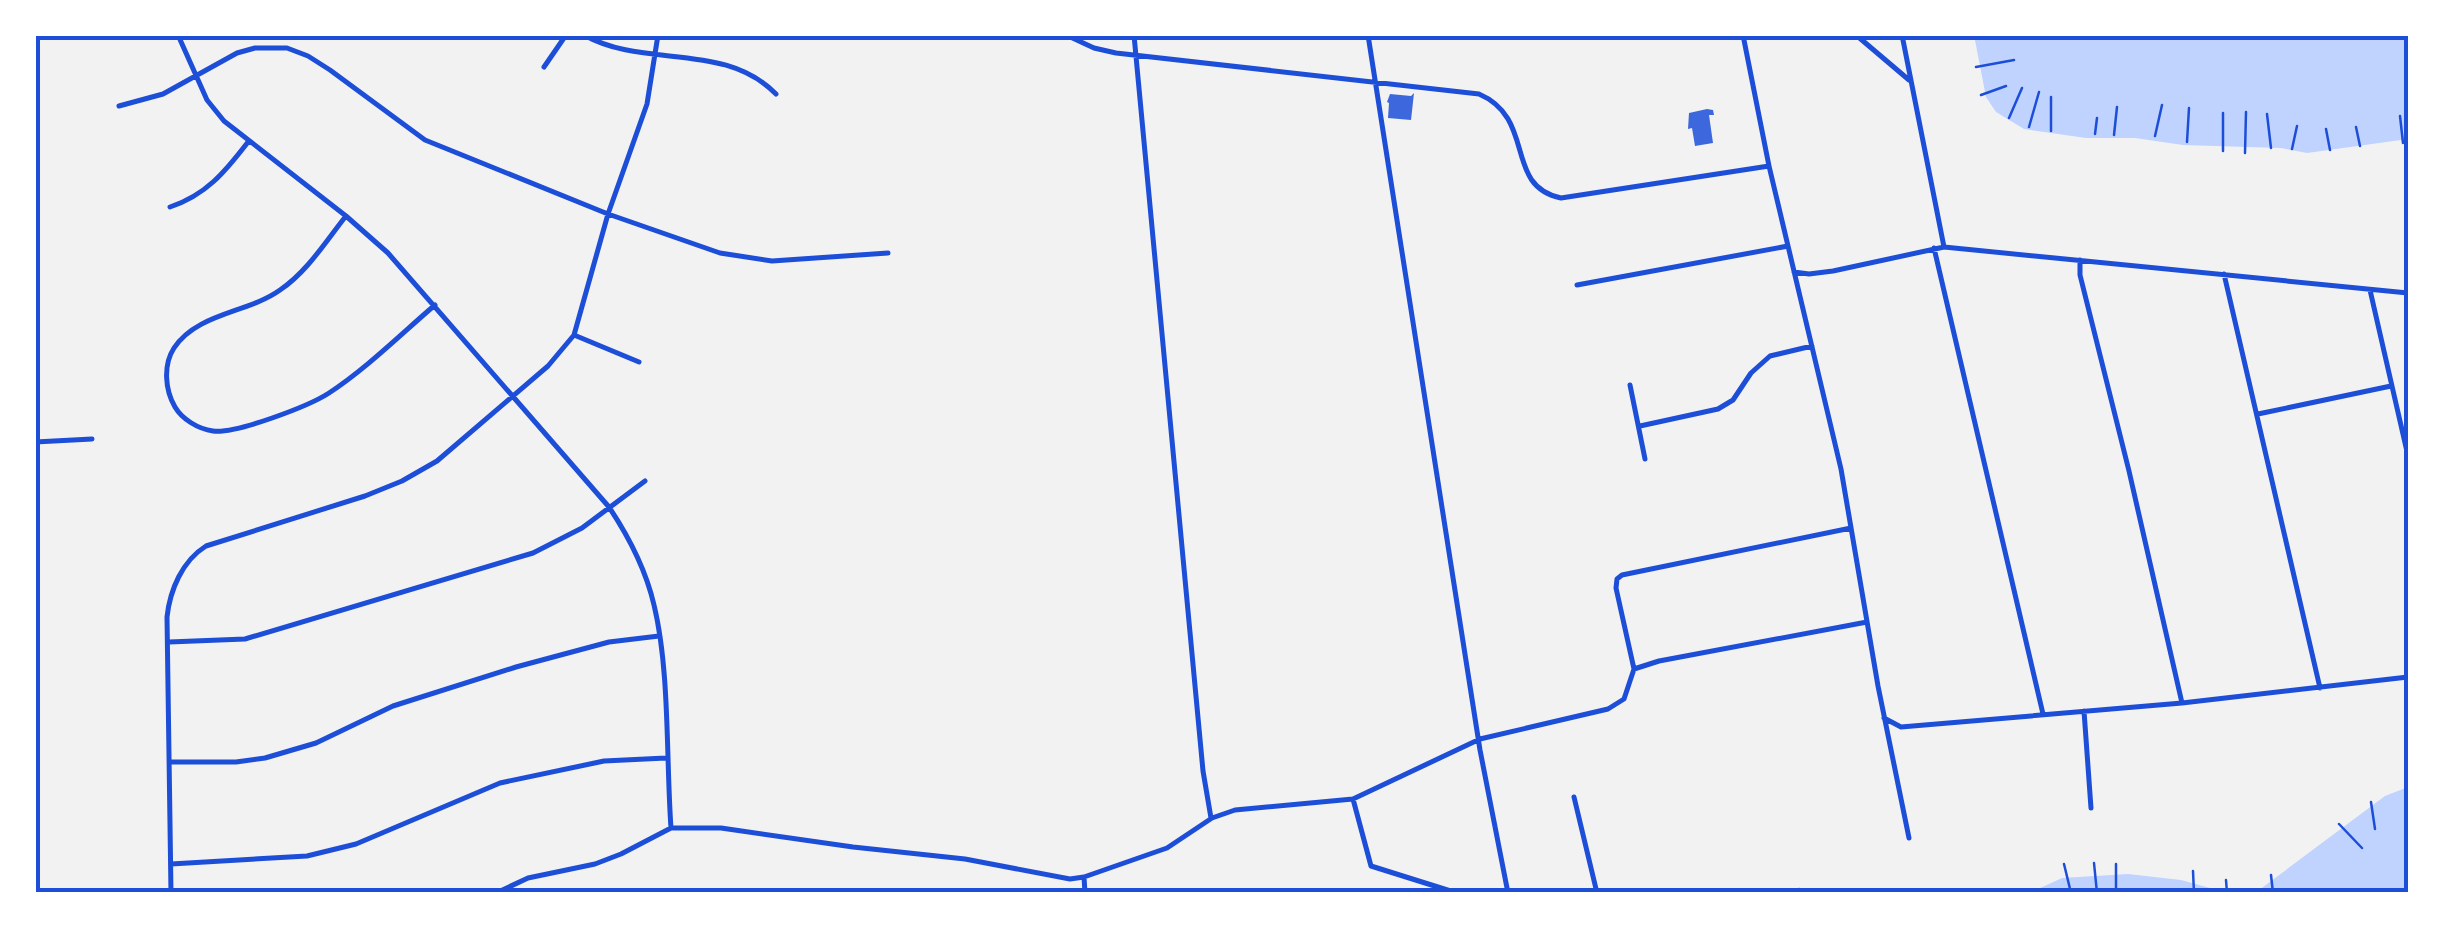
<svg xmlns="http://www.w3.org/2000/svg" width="2443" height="928" font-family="'DejaVu Sans',sans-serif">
<rect width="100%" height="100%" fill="#f2f2f2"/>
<!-- water -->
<path fill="#bfd3fe" d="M1974,35H2408V139L2307,153L2281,148L2183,145L2135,138H2086L2024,129L1996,112L1986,97Z
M2408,787V893H2255L2385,796Z
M2128,874L2181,880L2228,893H2029L2062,878Z"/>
<!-- building -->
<path fill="#3d67dc" d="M1414,93L1411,120L1388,118L1389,103L1387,102L1390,94L1411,96Z
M1707,109L1713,110L1714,115H1709L1713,143L1695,146L1692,128L1688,129L1689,113Z"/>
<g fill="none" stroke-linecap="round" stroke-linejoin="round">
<!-- path -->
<path stroke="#1d4ed8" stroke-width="2.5" d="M1976,67L2014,60
M1981,95L2006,86
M2267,114L2271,148
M2400,116L2403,143
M2009,118L2022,88
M2029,127L2039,92
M2356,127L2360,146
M2326,129L2330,150
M2051,131V97
M2095,134L2097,118
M2114,135L2117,107
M2155,136L2162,105
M2187,142L2189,108
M2292,149L2297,126
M2223,151V113
M2245,153L2246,112
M2371,802L2375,829
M2339,824L2362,848
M2094,863L2097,893
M2064,864L2071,893
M2116,864V893
M2193,871L2194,893
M2271,875L2273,893
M2226,880L2227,893
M1799,889L1800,893"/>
<!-- minor -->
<path stroke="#1d4ed8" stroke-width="5" d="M178,35L207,100L224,121L346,216L388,253L609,507C629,537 646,570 654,605C670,671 666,759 671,828
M584,35C644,69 724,41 776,94
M1066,35L1094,48L1116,53L1479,94C1537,119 1503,186 1561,198L1769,166
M1134,35L1203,771L1211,818
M1368,35L1480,750L1508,893
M1660,35H1666
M1743,35L1769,166L1841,469L1878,686L1909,838
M1856,35L1909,80
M1902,35L1944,247
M544,67L566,35
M119,106L163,94L237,53L255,48H287L308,56L330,70L425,140L608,214L720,253L772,261L888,253
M170,207C206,195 225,172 248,142
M346,216C326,241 307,272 280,290C248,313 197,313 174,348C163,365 165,390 175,407C182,419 198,429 213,431C236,434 309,406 329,393C367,368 401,334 435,305
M1934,248L2043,714
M2080,260V275L2129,471L2182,703
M1794,272L1809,274L1833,271L1944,247L2408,293
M2224,274L2320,688
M1577,285L1788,246
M2370,290L2408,456
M574,335L639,362
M1630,385L1645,459
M2258,414L2391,386
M1640,426L1718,409L1733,400L1751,373L1770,356L1812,346
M35,442L92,439
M169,642L245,639L533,553L582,528L645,481
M1634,669L1616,588L1617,579L1622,575L1851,528
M1634,669L1659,661L1867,622
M2084,711L2091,808
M1884,718L1901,727L2182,703L2408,677
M170,762H236L265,758L316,743L393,706L516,667L609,642L659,636
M1574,797L1597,893
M1353,799L1371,866L1457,893
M171,864L307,856L356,844L500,783L604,761L666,758
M1084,877L1085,893
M171,893L167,617C170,590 182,561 206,546L365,496L402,481L437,461L548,366L574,335L608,214L647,104L658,35
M496,893L528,878L595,864L621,854L671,828H721L853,847L965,859L1070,879L1084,877L1167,848L1212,818L1235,810L1353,799L1480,739L1608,709L1624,699L1634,669"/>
</g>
<!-- border -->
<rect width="2443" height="928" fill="none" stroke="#ffffff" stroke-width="75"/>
<rect x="38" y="38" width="2368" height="852" fill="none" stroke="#1d4ed8" stroke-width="4"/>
</svg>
